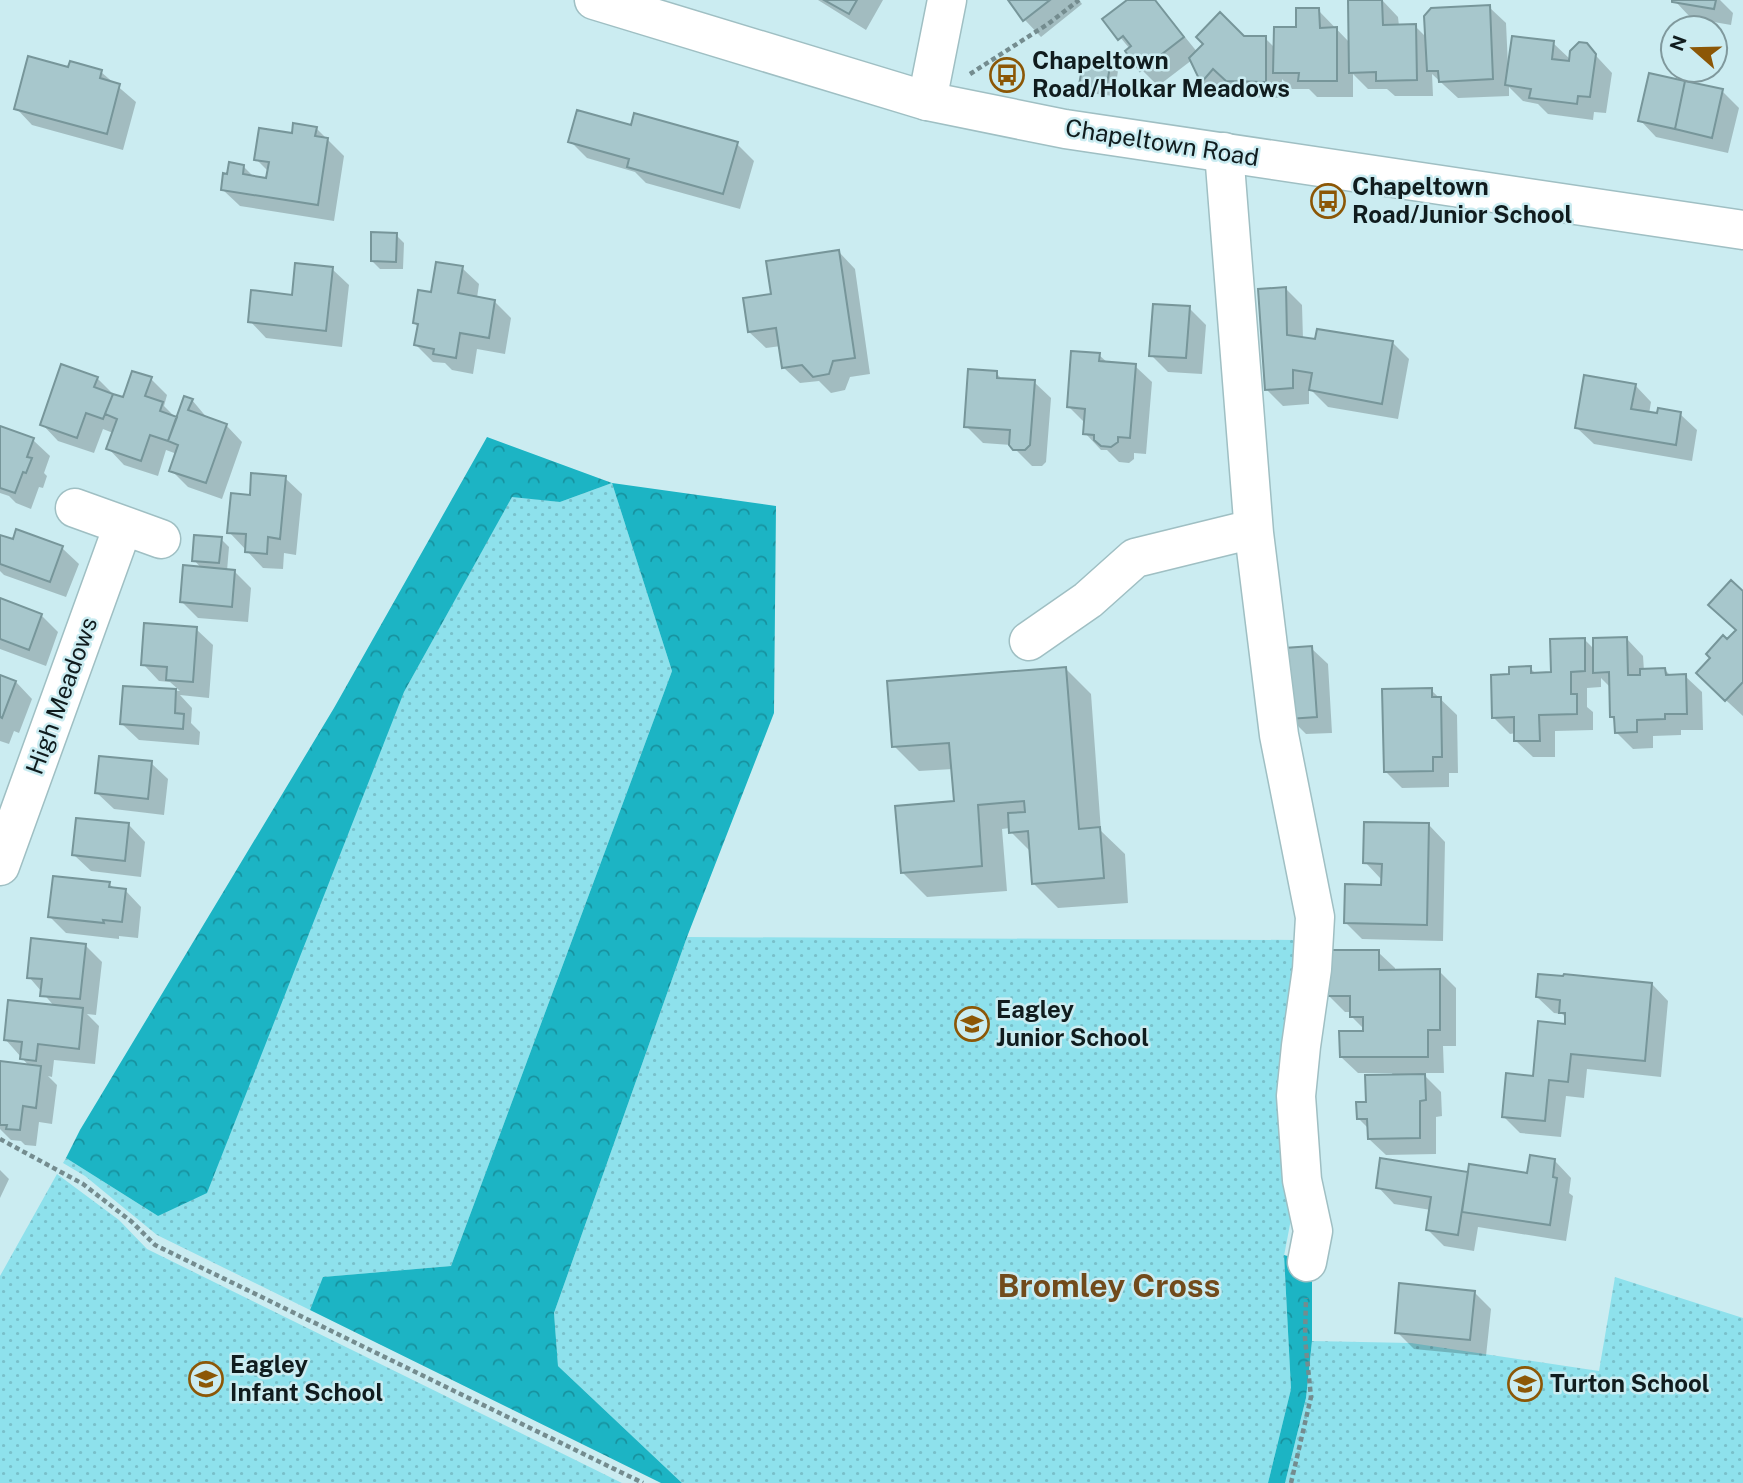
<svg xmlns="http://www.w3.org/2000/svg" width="1743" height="1483" font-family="'Public Sans',sans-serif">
<defs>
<pattern id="grass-dots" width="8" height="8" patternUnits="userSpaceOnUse" patternTransform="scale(1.75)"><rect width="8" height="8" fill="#8ee1ec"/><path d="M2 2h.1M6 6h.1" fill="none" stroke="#79c0ca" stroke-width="1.8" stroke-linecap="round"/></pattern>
<pattern id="forest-crowns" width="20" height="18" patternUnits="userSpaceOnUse" patternTransform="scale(1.75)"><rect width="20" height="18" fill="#1cb4c4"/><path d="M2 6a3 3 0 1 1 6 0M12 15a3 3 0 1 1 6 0" fill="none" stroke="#17929f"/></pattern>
</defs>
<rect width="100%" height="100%" fill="#cbecf1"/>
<!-- grass -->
<path fill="url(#grass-dots)" d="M612,483L672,671L451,1266L324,1277L310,1310L157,1235L85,1176L63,1163L66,1158L158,1216L404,692L512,496L560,502Z
M687,937L1297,940L1291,1219L1284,1256L1291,1389L1268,1483H682L558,1366L554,1313Z
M57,1174L119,1220L147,1249L622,1483H0V1276Z
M1615,1277L1743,1318V1483H1285L1306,1398L1312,1341L1411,1343L1599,1371Z"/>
<!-- forest -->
<path fill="url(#forest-crowns)" d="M487,437L612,483L776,506L774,713L687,937L554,1313L558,1366L682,1483H661L310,1310L323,1277L451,1266L672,671L612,483L560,502L512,497L404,692L207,1193L158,1216L66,1158L80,1130L334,708Z
M1284,1255L1312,1263V1341L1306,1398L1285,1483H1268L1291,1389Z"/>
<!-- shadow -->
<path fill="#0003" d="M818,0H883L866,30Z
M1011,0H1079L1082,4L1041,37L1025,20Z
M1129,0H1155L1198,53L1244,38H1265L1275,48L1318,10L1351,44L1382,0L1398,17L1399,26H1415L1427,38L1489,7L1506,23L1508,66L1553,43L1571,60L1586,45L1612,73L1606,113L1594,112L1593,120L1548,114L1538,104L1523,101L1509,87V96L1458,98L1432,74L1433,96H1395L1387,89H1368L1353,74V97H1317L1309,89H1292L1282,79V98L1244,97L1231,85L1218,98L1202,82L1192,60L1158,86L1142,70L1127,51L1130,49L1105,19Z
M1674,0H1720L1733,13L1731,25L1691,18Z
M1110,63L1118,71L1114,96L1089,93L1081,85Z
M70,70L101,72L136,102L123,150L32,125L16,108Z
M1722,91L1739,108L1728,153L1656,137L1640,120Z
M316,128L344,156L334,221L240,206L223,190L229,176L244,167L255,178L267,180L269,172L256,159L293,135Z
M632,128L737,144L754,161L740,209L646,183L635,172L587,158L570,141Z
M396,235L404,243L403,269H380L372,261Z
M839,252L855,269L870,374L850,377L845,390L831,393L819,381L800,383L783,367L781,346L766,348L749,332L773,295Z
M462,268L479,284L477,298L494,301L511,318L505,354L477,349L473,374L452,370L445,363L433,362L416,345L419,327L414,323Z
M332,269L349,285L342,347L266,338L250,321L293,296Z
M1286,289L1302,305L1303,339L1393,343L1409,359L1398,419L1328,407L1309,388V404L1283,406L1266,389Z
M1189,308L1206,325L1202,374L1168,372L1151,355Z
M1099,355L1108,363L1135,366L1152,382L1146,454L1134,453V459L1129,463L1119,462L1107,450H1101L1085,433L1086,424L1068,406Z
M996,373L1003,380L1034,382L1051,398L1046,462L1042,466H1032L1011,445L983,443L966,426Z
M97,378L114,395L124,400L151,379L167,395L164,406L178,420L192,400L208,419L226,425L242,442L222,499L188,487L171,470L177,454L166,450L158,476L124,465L108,448L113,433L103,429L94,453L58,441L42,424Z
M1635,385L1651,402L1649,414H1680L1697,430L1692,461L1594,444L1577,428Z
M0,428L33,440L50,456L44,473L47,476L43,488L39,487L31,509L16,503L9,496L0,493Z
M285,478L302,494L296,555L284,553L283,569L263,568L229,532L251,496Z
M0,537L14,542L62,548L79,564L66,597L4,575L0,571Z
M221,539L229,547L227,571H234L251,588L248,622L198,618L181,601L202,569L194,560Z
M1743,593V716L1715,690L1727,642L1737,631Z
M0,600L42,616L58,632L46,666L0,649Z
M196,629L213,645L209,698L180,695L192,708L191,723L200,732L199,745L139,740L122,724L125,688L180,691L170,682L159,681L143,664Z
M1584,639L1595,650L1627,639L1643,656L1644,671L1665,670L1671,676H1685L1702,692L1703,730H1681V735L1653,736V748L1633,749L1616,732V721L1611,717V688L1601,678V687L1587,688V707L1593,712V730L1555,731V757H1533L1516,741V733L1510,734L1493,717L1511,676L1530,668L1536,674H1553Z
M1311,648L1328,664L1332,733L1306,734L1290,718Z
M1066,669L1091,694L1101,831L1125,854L1128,903L1058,908L1033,883L1031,852L1011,832L1010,828L1002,829L1007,891L927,897L902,872L956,803L953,769L919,771L894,746Z
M0,677L16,682L32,699L19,733L14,731L9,744L0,741Z
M1431,690L1457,715L1458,773H1449V787L1402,788L1385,771Z
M151,763L168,779L164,815L114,809L97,793Z
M129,825L145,842L141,877L91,871L74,855Z
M1429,825L1445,842L1443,941L1362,939L1346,923L1383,886L1381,879L1365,862Z
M109,884L115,889L125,890L141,907L138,938L119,936V939L66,933L50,917Z
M85,945L102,962L96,1015L87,1014L99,1026L95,1064L54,1060L52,1077L48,1076L57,1085L52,1124L39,1122L36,1146L25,1145L21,1141L11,1140L0,1129V1063L30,1067L5,1039L54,1006L29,977Z
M1378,952L1395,968V971H1439L1456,988V1046H1443L1444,1073H1422L1441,1092L1442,1116L1436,1117V1154L1386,1155L1369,1139V1129L1359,1119L1368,1103L1393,1076L1392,1073H1358L1341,1057L1365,1033V1030L1352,1017V1012H1345L1328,995Z
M1652,984L1668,1001L1661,1077L1587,1069L1584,1098L1566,1096L1561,1137L1520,1133L1503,1116L1535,1078L1566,1025L1567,1018L1562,1014L1554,1013L1537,997Z
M1555,1161L1571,1178L1569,1193L1573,1196L1566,1241L1478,1227L1474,1251L1444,1246L1427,1229L1431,1210L1394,1204L1378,1187L1528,1175Z
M0,1170L9,1179L0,1198Z
M1474,1292L1491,1309L1486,1356L1414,1349L1397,1332Z"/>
<!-- building -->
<path fill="#a7c7cc" stroke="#77969a" stroke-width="2" d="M824,0H857L849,14Z
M1008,0H1050L1023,21Z
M1127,0H1155L1184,37L1140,71L1125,51L1131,46L1123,36L1118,40L1102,19Z
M1348,0H1382L1383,25L1416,24L1417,80L1376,81V72L1349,73Z
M1672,0H1716L1714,9L1672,2Z
M1490,5L1493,79L1439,82L1438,71H1427L1424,16L1431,8Z
M1296,8H1319L1320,28L1337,27V81H1298L1299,73H1273L1274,27H1296Z
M1220,12L1244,36H1266V82L1226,81L1213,69L1201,83L1189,58L1203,44L1196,37Z
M1512,36L1554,41L1552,59L1569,61L1570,51L1579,42L1587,43L1596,54L1590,97L1578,96L1577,104L1529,98L1531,89L1505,85Z
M28,56L68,67L70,61L102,70L100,78L120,84L107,134L14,109Z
M1084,57L1111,61L1106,89L1079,85Z
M1649,73L1685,81L1675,129L1638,121Z
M1685,81L1723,89L1712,138L1675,129Z
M577,110L631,125L634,113L738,142L723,194L627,167L629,159L568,142Z
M293,123L317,127L315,136L328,138L318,205L221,190L223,173L227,174L229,162L244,165L243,174L266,178L269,162L254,160L259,128L292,133Z
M371,232L397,233L396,262L371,261Z
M839,250L855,358L833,361L829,374L813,377L802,365L782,368L776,328L748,332L743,298L771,294L766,261Z
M436,262L463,266L458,293L495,300L489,338L460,333L456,358L433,354L434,349L414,345L418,324L413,323L418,290L431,292Z
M295,263L333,267L326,331L248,322L251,290L292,295Z
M1286,287L1287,335L1315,339L1317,329L1393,341L1382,404L1309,390L1312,373L1293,370V388L1265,390L1258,289Z
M1153,304L1190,306L1186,358L1149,356Z
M1071,351L1100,353L1099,361L1136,364L1130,438L1118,437V442L1111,447L1101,446L1094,440V435L1083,434L1085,409L1067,407Z
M61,364L98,377L94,387L113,394L103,419L86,413L77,438L40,425Z
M968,369L997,371V378L1035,380L1030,445L1025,450H1013L1009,445L1010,430L964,427Z
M132,371L152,377L145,396L163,402L160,411L177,417L168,441L150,435L141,461L106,449L117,419L105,414L113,394L123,397Z
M1584,375L1636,384L1631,409L1657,413L1658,408L1681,412L1676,445L1575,428Z
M184,396L193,399L188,410L227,424L206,483L169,471L178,445L168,441Z
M0,426L34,438L27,457L32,458L26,473L23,472L15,493L0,488Z
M251,473L286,476L280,539L268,537L267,554L245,552L246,534L227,533L231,493L250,495Z
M16,529L63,546L50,582L0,564V535L13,539Z
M194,535L222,537L219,563L192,561Z
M183,565L235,570L232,607L180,602Z
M1731,580L1743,591V682L1725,701L1696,673L1710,658L1706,654L1723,635L1727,639L1736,630L1708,605Z
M0,598L42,614L29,650L0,639Z
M144,623L197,627L193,682L166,680L167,667L141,665Z
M1627,637L1628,675H1640V669L1665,668L1666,675L1686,674L1687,714H1665V719L1637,720V732L1615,733L1614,717H1610L1609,672L1593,673V638Z
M1585,638V671L1571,672V694H1577V714L1539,715L1540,741H1514V717L1492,718L1491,675L1509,674V667L1531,666V673L1551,672L1550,639Z
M1312,646L1317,717L1288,719L1284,648Z
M1066,667L1079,829L1100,827L1104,878L1032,884L1028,831L1009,833L1008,813L1025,812L1024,801L978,805L982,866L901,873L895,806L954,801L949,743L892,747L887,681Z
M0,675L16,681L2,718L0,717Z
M123,686L176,689L175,713L184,714L183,729L120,724Z
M1432,688V697H1441L1442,757H1433V771L1384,772L1382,689Z
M99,756L152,761L148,799L95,793Z
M76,818L129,823L125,861L72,855Z
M1364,822L1429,823L1427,925L1344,923L1345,884L1381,885L1382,864L1363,863Z
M53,876L110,882L109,887L126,889L122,922L103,920L104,923L48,917Z
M31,938L86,944L80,999L40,996L42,979L27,978Z
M1326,950H1379V970L1440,969V1030H1428V1057H1340L1339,1031H1363V1017H1350V996H1326Z
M1538,974L1563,976L1564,974L1652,983L1645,1061L1571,1054L1568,1082L1549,1080L1545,1121L1502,1117L1506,1073L1533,1076L1538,1021L1565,1024V1013H1559L1560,1000L1536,997Z
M8,1000L83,1008L79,1049L38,1044L36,1061L20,1059L22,1042L4,1040Z
M0,1061L41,1066L36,1108L23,1106L20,1130L6,1129L7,1125H0Z
M1425,1074L1426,1100L1420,1101V1138L1368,1139L1367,1119H1357L1356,1102H1366L1365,1075Z
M1530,1155L1555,1159L1553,1177L1557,1178L1550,1225L1462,1212L1469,1164L1527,1173Z
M1380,1158L1468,1172L1458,1235L1426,1230L1431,1197L1376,1188Z
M1399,1283L1475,1291L1470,1340L1395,1333Z"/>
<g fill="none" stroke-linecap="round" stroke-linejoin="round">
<!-- minor casing -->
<g stroke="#9fbfc3" stroke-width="41">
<path id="minor" d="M927,101L947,0
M1224,152L1254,533L1279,735L1315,917L1312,969L1301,1046L1296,1096L1302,1180L1313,1231L1307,1262
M75,508L161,539
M1029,641L1088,600L1135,558L1253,529
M0,866L123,526"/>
</g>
<!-- major casing -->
<g stroke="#9fbfc3" stroke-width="41">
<path id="major" d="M594,0L927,101L1065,129L1743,230"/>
</g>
<!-- path -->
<path stroke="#748c8f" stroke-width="4.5" stroke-dasharray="5 3.5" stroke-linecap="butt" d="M970,74L1048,24L1079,0
M0,1139L83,1184L132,1222L155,1245L643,1483
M1291,1483L1311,1397L1305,1338L1306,1298"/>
<!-- minor -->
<use href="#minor" stroke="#fff" stroke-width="38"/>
<!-- major -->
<use href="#major" stroke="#fff" stroke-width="38"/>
</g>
<!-- icons -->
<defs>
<g id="bus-ring" transform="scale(1.75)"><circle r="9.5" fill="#cbecf1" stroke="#8c5706" stroke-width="1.5"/><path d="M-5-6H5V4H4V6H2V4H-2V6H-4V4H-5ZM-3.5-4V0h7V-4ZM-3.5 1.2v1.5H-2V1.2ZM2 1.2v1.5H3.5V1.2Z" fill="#8c5706"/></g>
<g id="school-ring" transform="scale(1.75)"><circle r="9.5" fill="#cbecf1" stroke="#8c5706" stroke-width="1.5"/><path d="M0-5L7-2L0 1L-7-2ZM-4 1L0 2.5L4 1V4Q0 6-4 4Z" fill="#8c5706"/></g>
</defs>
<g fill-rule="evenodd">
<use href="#bus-ring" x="1007" y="75"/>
<use href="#bus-ring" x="1328" y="201"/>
<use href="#school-ring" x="972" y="1024"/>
<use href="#school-ring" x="206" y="1379"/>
<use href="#school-ring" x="1525" y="1384"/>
</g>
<g text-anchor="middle" stroke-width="5" stroke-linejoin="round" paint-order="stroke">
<!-- poi labels -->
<g font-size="24" font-weight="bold" fill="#101c1e" stroke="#cbecf1" text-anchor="start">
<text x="1032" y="69">Chapeltown<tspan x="1032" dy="28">Road/Holkar Meadows</tspan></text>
<text x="1352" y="195">Chapeltown<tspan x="1352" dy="28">Road/Junior School</tspan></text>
<text x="996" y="1018">Eagley<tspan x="996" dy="28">Junior School</tspan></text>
<text x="230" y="1373">Eagley<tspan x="230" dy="28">Infant School</tspan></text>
<text x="1550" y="1392">Turton School</text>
</g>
<!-- street labels -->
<g font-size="24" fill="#101c1e" stroke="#cbecf1">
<text transform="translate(1162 143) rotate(9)" y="8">Chapeltown Road</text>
<text transform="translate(62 696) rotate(-70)" y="8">High Meadows</text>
</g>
<!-- district labels -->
<g font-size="32" font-weight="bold" fill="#714b1c" stroke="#cbecf1">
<text x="1109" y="1297">Bromley Cross</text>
</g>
</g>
<!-- north arrow -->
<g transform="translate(1694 49) rotate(290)"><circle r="33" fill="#cbecf1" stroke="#80999d" stroke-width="2"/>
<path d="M0-5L12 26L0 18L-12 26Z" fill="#8c5706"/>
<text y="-10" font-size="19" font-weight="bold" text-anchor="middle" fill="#101c1e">N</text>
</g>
</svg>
